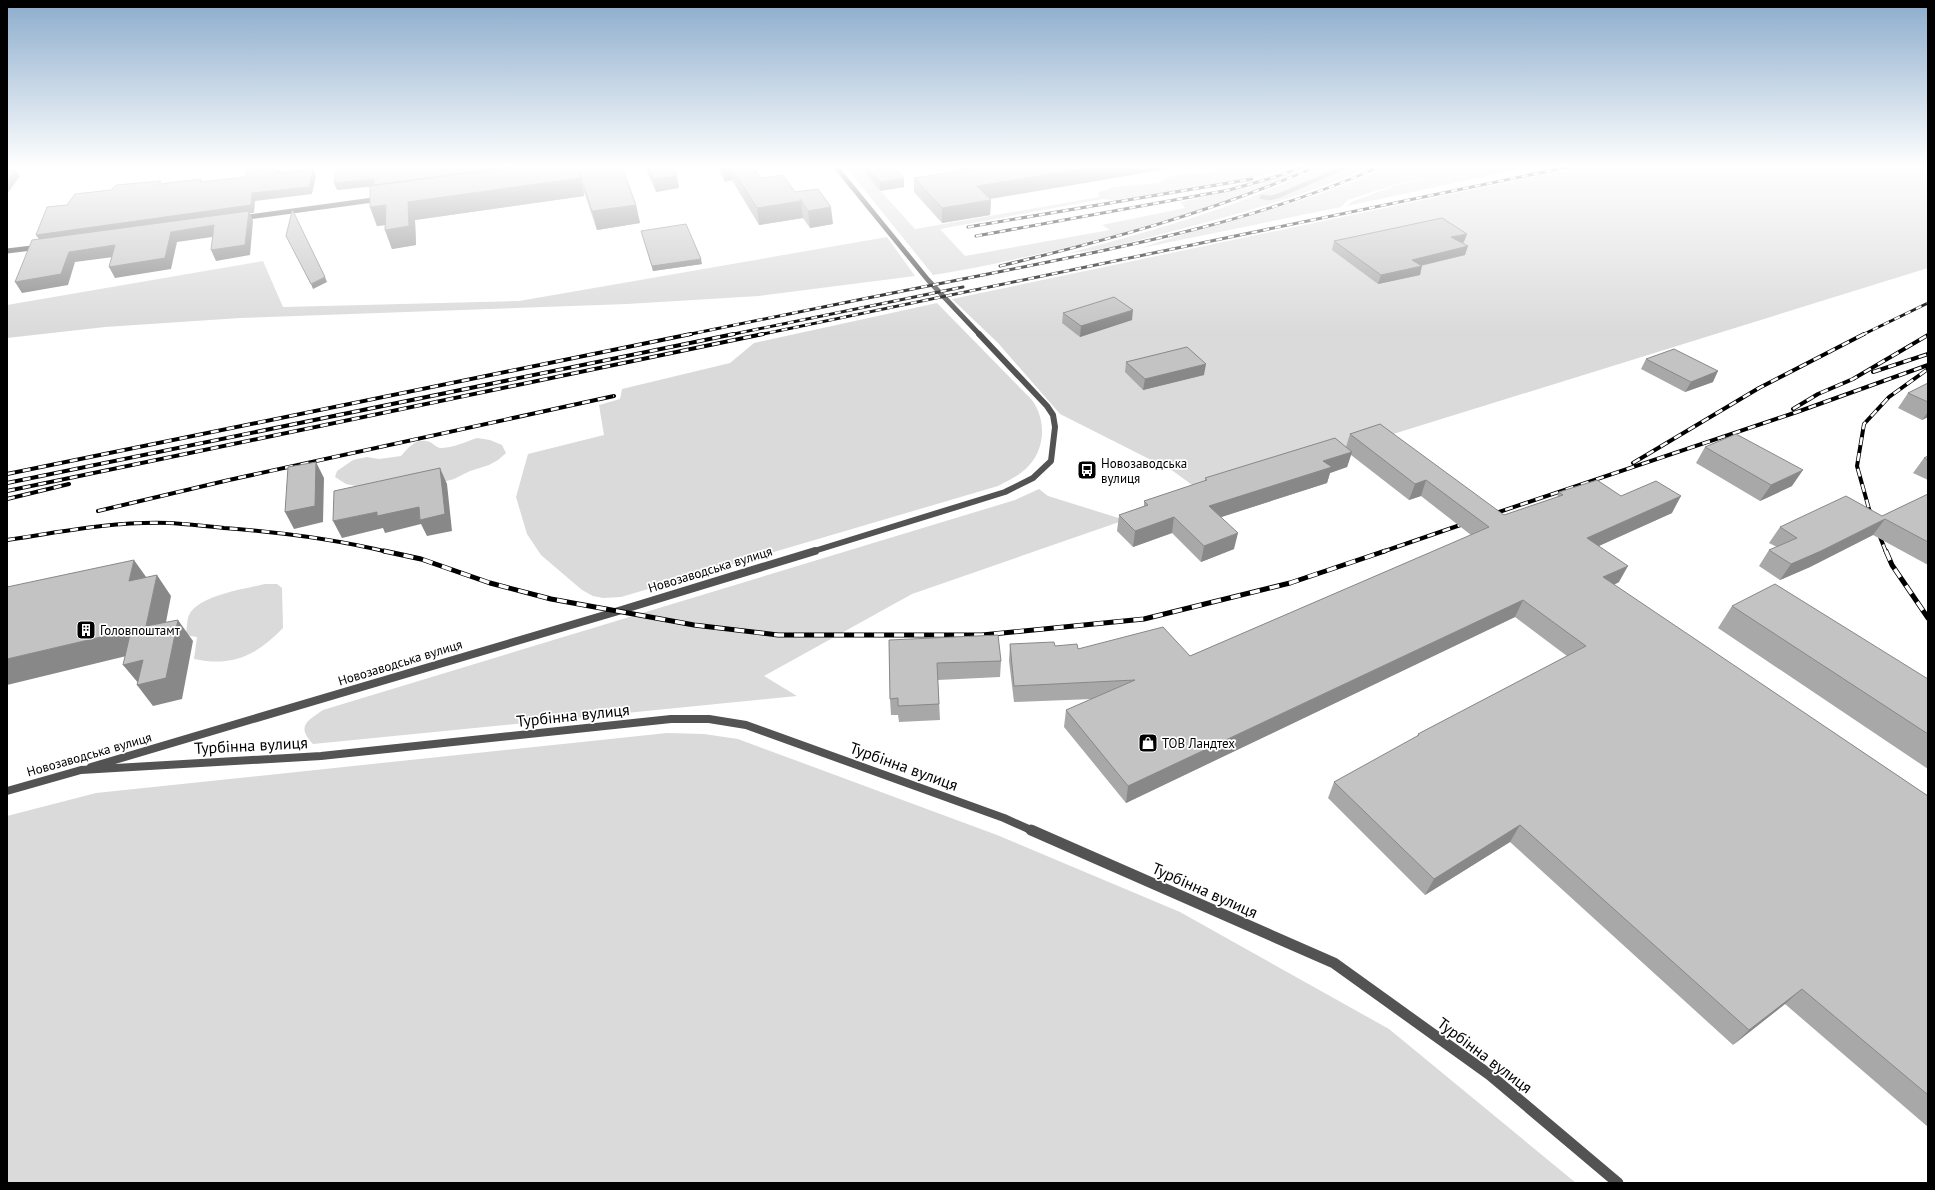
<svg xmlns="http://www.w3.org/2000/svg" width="1935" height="1190" font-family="'PT Sans',sans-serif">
<rect width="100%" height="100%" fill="#fff"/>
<!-- green -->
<path fill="#dadada" d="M846,167H859L915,229L1099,197L1098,193C1103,190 1108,191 1112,187L1158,183L1172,176L1191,173L1206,174L1216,170L1215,167H1293L1229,183L1114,200L1103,199L940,229L965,256L1110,230L1102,225L1185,208L1180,202L1249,187L1290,173L1294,174C1178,222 1056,254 933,275Z
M1319,167H1371C1309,194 1243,213 1177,230C1142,239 1106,250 1070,253C1153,230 1241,207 1319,167Z
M1386,167H1481L1469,171L1486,167H1529L1347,206L1351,202L1397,185L1467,171L1397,184L1348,200L1341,207L1141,248C1222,220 1308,205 1386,167Z
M1580,167H1928V268L1203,493L1173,471L1060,414L998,343L952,299Z
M887,237L915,276L759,296L627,304L240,318L105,327L7,338V305L263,261L283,307L519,301Z
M937,303L1032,400C1048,422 1045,455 1022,472C1015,478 1005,482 998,486L621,597L603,598L593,596L582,590L541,555L527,534L516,497L528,454L604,435L599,405L620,399L622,389L730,363L754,343Z
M477,438L490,440L502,445L506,453L498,460L489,465L470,471L454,479L424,487H361L346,484L335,477L337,471L353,460L367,457L379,459L401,456C409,447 416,437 430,442C434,444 436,447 440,448C453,448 465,442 477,438Z
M1039,489L1048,496L1125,520L912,594L764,676L797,696L313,744C296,726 307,721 323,710L1015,500Z
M265,584H277L282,588L283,628C256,656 232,667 194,659L197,637L190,636L186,633C187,628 187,619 189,615C199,595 245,589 265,584Z
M667,733L704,734L738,739L997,835L1180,912L1389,1029L1576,1183H7V816L96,793Z"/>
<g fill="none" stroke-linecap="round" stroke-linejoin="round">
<!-- stream -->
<path stroke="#a1a1a1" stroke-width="4.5" d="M1262,197L1270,198L1278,196L1345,167"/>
<!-- minor-far2 -->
<path stroke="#535353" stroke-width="5" d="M836,167L928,280L980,335
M241,218L380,199
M7,251L40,247"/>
<!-- minor-far1 -->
<path stroke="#535353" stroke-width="6" d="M811,552L1005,492L1033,478L1051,461L1055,427L1053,415L1047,406L979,334"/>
<!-- minor -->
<path stroke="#535353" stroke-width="8" d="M91,767L615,612L815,551"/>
<!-- tertiary-far1 -->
<path stroke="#535353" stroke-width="8" d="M7,791L81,770L321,756L671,719H709L746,725L1004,818L1033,831"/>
<!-- tertiary -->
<path stroke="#535353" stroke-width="11" d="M1031,830L1334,963L1490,1075L1618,1183"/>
<!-- rail-far2 casing -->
<g stroke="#000" stroke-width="3">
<path id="rail-far2" d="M968,227L1252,179
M976,236L1229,190L1275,177L1302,167
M1000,266C1108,240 1213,212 1315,167
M686,335C792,313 897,292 1003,271C1130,246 1260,220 1379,167
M729,335L963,287
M758,335L1568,167
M1862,335L1928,303"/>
</g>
<!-- rail-far1 casing -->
<g stroke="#000" stroke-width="4">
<path id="rail-far1" d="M1873,372L1928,354
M1793,409L1818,394L1853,379L1928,335
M1633,463L1759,388L1864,334
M7,474L691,334
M7,483L734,334
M7,491L763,334
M7,499L69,484
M98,511L229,480L614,396
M1490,515L1797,412L1928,365
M7,540C60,532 115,521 169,523C188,524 206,526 224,528C279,532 334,539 388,552
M1382,552L1469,522
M1886,552L1869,509L1857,466L1864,424L1889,397L1928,369"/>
</g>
<!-- rail casing -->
<g stroke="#000" stroke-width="5">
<path id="rail" d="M384,551L421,559L490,583L551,599L694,625L778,635H982L1144,619L1290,583L1385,551
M1886,551L1892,565L1928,618"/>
</g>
<!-- rail-far2 -->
<use href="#rail-far2" stroke="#fff" stroke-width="2" stroke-dasharray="6" stroke-linecap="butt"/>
<!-- rail-far1 -->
<use href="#rail-far1" stroke="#fff" stroke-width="2.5" stroke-dasharray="8" stroke-linecap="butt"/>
<!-- rail -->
<use href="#rail" stroke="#fff" stroke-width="3.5" stroke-dasharray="10" stroke-linecap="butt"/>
</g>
<!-- wall -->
<path fill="#a8a8a8" d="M338,167L581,168L636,205L640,223L597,230L584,192V196L415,220L416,245L392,249L385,230V225L377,226L370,207V186L337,190Z
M645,167H673L679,188L656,192Z
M717,167H753L761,178L795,192L833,224L810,228L803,218L759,225L732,180L725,182Z
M860,167H894L904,187L880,191Z
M957,167H1172V168L990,199L991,200L990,215L942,223L914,192V178L961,171Z
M641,231L702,264L653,271Z
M1334,241L1464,242L1462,243L1465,255L1421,266L1420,275L1378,284L1332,250Z
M1063,313L1132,320L1080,337L1062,323Z
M1646,359L1713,382L1685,392L1641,369Z
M1126,362L1204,375L1143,390L1125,372Z
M1928,383V417L1922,420L1898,408L1908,393Z
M1350,434L1504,515L1557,497L1559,492L1621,496L1672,513L1598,546L1619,582L1614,585L1928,796V1127L1785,1004L1733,1045L1510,842L1425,895L1328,798L1334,782L1417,737L1418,734L1567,656L1515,617L1126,803L1064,727L1066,710L1092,699L1014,702L1009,661L1010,644L1055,646L1078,649L1190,656L1471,535L1421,496L1409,500L1351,455L1347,467L1330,473L1327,483L1221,517L1234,549L1201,562L1172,533L1133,547L1117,531L1119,515L1144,506V501L1205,481V478L1346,447Z
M1705,447L1792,486L1760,501L1696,463Z
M1928,456V480L1913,473L1924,458Z
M1928,494V565L1873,535L1810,567L1780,580L1759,566L1769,550L1777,547L1769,543L1780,527L1882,516Z
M1732,606L1928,679V769L1718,628Z
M889,640L1001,661L1000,677L938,680L940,720L899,722L898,715H891L890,699Z"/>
<!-- shaded-wall -->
<path fill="#888" d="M278,167L281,174L276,173Z
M723,167H730L732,180L725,182Z
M1094,167H1172V168L977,201V186Z
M313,169L316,176L312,194L255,201L254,213H250L253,221L250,255L216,261L211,250L248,214L41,242L36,235L252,193Z
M16,170L20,176L7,194V182Z
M580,174L584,196L415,220L416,245L392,249L385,230L408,202Z
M677,176L679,188L656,192L654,179Z
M904,178V187L880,191V182Z
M374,179L377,186L337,190L334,183Z
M991,200L990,215L942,223V208Z
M801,201L803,218L759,225L757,208Z
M386,205L393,224L377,226L370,207Z
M636,205L640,223L597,230L592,211Z
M831,207L833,224L810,228L808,211Z
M214,225L219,236L177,242L171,269L115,278L109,267L171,232Z
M1467,234L1464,242L1448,246L1451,237Z
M115,245L121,256L75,262L68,285L22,293L15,282L69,252Z
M1468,246L1465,255L1410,268L1412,260Z
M701,259L702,264L653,271L652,266Z
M1422,266L1420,275L1378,284L1381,275Z
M325,277L327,282L313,289L311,284Z
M1133,310L1132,320L1080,337L1081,326Z
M1206,364L1204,375L1143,390L1145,379Z
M1718,371L1713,382L1685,392L1691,382Z
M1928,412V417L1922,420Z
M1352,452L1347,467L1330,473L1327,483L1206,522L1209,506L1323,461Z
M316,462L324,478L323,522L294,529L285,512Z
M440,468L447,484L452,531L427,536L421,524L385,533L383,528L342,538L333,521L377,512Z
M1803,470L1792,486L1760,501L1771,485Z
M1426,480L1421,496L1409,500L1415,484Z
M1681,496L1672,513L1579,555L1587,538Z
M1174,517L1172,533L1133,547L1135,531Z
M1885,519L1873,535L1810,567L1780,580L1791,564Z
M1238,533L1234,549L1201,562L1204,546Z
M134,560L149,581H129Z
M1628,566L1619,582L1594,594L1603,577Z
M157,575L171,596L161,648L146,626Z
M1523,600L1515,617L1126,803L1128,786Z
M178,620L193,641L182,699L153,706L137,685L139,684L123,665Z
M131,630L147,651L7,685V659Z
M1520,825L1510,842L1425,895L1434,879Z
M1802,989L1785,1004L1733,1045L1749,1030Z"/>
<!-- building -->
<path fill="#c3c3c3" stroke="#888" d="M278,167L276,173L313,169L309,187L252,193L251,205L36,235L47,207L67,205L75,194L111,190L116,185L161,181L159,184L201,179L200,182L245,177L248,170Z
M338,167H513L374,185V179L334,183L337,169Z
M513,167H579V168L589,167H622L636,205L592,211L580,174V178L408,202L409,226L385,230L386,205L370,207V186Z
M648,167H673L677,176L654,179Z
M731,167H753L761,178L783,175L795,192L818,189L831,207L808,211L800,199L801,201L757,208Z
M866,167H894L904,178L880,182Z
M971,167H1094L977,186L991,200L942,208L914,178L973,169Z
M16,170L7,182V171Z
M249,211L245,245L211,250L214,225L171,232L165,258L109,267L115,245L69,252L61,274L15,282L32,240Z
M292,211H293L325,277L311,284L286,236Z
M1442,218L1467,234L1451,237L1468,246L1412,260L1422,266L1381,275L1334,241Z
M686,224L701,259L652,266L641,231Z
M1114,297L1133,310L1081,326L1063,313Z
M1187,347L1206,364L1145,379L1126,362Z
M1674,349L1718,371L1691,382L1646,359Z
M1928,383V402L1908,393Z
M1380,424L1504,515L1563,495L1559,492L1597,480L1621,496L1656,481L1681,496L1587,538L1628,566L1603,577L1928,796V1095L1802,989L1749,1030L1520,825L1434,879L1334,782L1419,735L1418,734L1586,646L1523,600L1128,786L1066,710L1135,680L1014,686L1010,644L1054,642L1055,646L1077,644L1078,649L1163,627L1190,656L1489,527L1426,480L1415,484L1350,434Z
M1736,434L1803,470L1771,485L1705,447Z
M1335,438L1352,452L1323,461L1332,467L1209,506L1238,533L1204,546L1174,517L1135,531L1119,515L1148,505L1144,501L1207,480L1205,478Z
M1928,456V460L1924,458Z
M316,462L315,506L285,512L288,467Z
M440,468L445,514L420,520L419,507L377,516V512L333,521L334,491Z
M1928,494V542L1885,519L1821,551L1791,564L1769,550L1797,538L1780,527L1846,496L1882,516Z
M134,560L129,581L157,575L146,626L178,620L166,678L137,685L143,660L123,665L131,630L7,659V587Z
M1775,584L1928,679V734L1732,606Z
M998,635L1001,661L937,663L939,704L898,706V698L890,699L889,640Z"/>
<!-- sky -->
<linearGradient id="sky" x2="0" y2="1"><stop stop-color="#8baccc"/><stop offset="0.5" stop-color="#fff"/><stop offset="1" stop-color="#fff" stop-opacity="0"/></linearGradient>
<rect width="1935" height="333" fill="url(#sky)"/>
<!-- icons -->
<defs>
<g id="bus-square" transform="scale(1)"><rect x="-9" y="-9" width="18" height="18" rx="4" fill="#000" stroke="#fff"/><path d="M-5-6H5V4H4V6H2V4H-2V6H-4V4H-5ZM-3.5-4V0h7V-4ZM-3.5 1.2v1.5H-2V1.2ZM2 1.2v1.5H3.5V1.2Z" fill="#fff"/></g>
<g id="building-square" transform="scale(1)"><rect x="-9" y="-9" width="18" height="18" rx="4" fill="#000" stroke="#fff"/><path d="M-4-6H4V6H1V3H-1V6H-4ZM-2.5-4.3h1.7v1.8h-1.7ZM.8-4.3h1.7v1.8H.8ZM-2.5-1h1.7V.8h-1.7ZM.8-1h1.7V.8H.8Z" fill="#fff"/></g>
<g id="shop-square" transform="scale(1)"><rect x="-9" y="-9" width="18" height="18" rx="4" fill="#000" stroke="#fff"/><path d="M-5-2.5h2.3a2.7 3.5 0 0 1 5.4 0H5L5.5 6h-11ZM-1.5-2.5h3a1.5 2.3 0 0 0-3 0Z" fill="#fff"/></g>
</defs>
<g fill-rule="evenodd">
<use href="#bus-square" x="1087" y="470"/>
<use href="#building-square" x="86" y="630"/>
<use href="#shop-square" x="1148" y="743"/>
</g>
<g text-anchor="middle" stroke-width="3.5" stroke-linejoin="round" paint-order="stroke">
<!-- poi labels -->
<g font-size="13" fill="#000" stroke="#fff" text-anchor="start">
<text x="1101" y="468">Новозаводська<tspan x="1101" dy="15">вулиця</tspan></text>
<text x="100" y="635">Головпоштамт</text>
<text x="1162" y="748">ТОВ Ландтех</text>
</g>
<!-- street labels -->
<g font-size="13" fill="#000" stroke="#fff">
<text transform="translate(710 569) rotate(-17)" y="5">Новозаводська вулиця</text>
<text transform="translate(400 662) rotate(-17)" y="5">Новозаводська вулиця</text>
<text transform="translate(89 754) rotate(-16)" y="5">Новозаводська вулиця</text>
</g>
<!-- near-street labels -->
<g font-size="16" fill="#000" stroke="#fff">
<text transform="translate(573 715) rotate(-6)" y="6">Турбінна вулиця</text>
<text transform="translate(251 745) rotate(-3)" y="6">Турбінна вулиця</text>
<text transform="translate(904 766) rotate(20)" y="6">Турбінна вулиця</text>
<text transform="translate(1205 890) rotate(24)" y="6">Турбінна вулиця</text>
<text transform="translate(1485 1055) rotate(37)" y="6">Турбінна вулиця</text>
</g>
</g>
<!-- border -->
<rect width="1935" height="1190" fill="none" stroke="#000000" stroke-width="16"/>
</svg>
